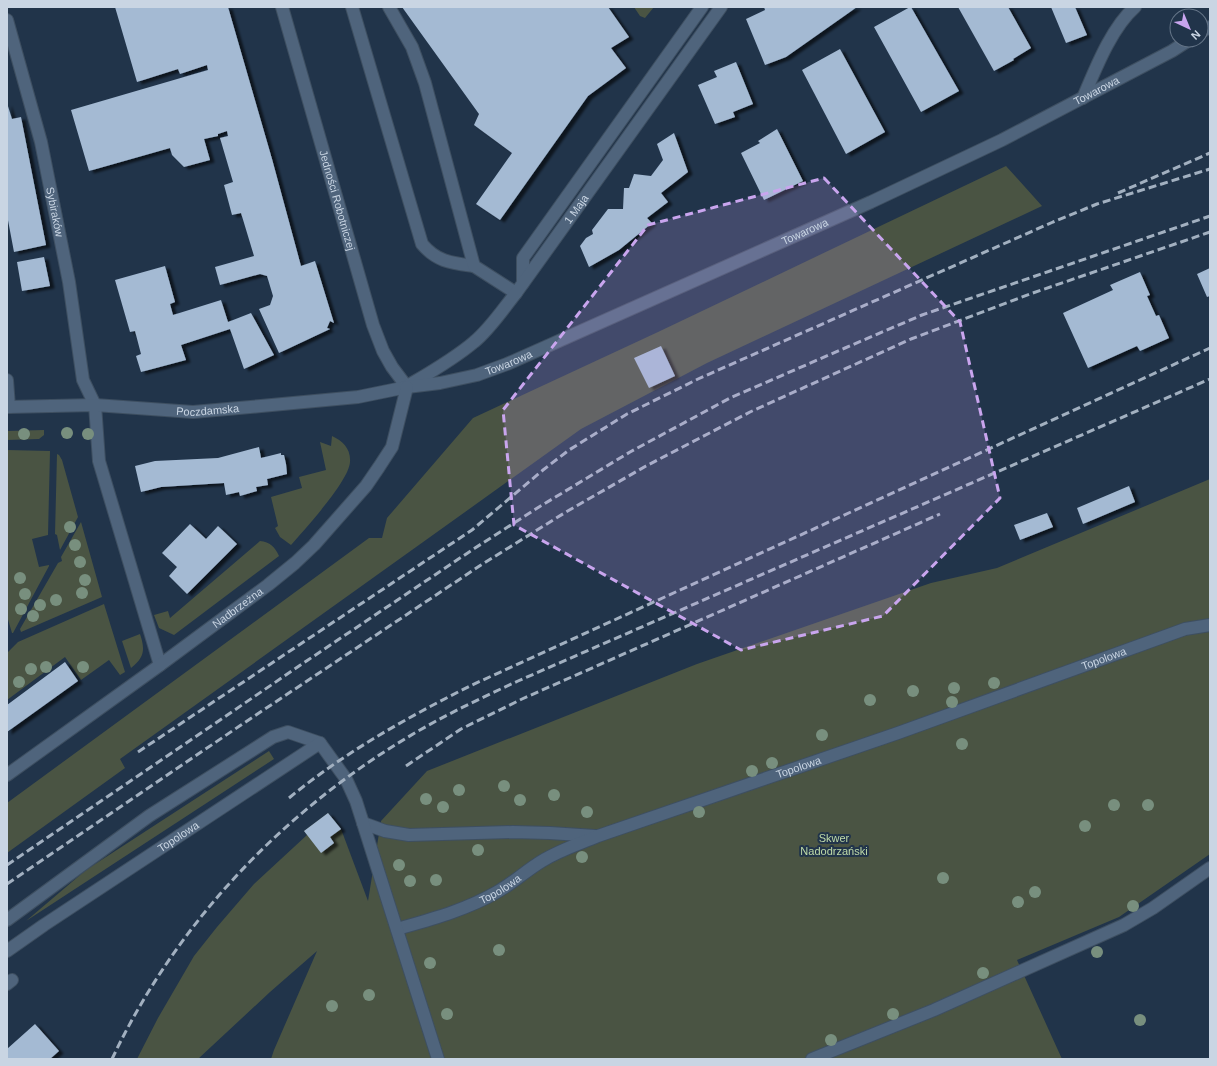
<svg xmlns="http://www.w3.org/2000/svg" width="1217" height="1066" font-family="Helvetica,sans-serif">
<defs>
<filter id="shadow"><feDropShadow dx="4.5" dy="2.5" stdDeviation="1" flood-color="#0009"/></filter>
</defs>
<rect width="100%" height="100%" fill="#21344a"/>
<!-- green -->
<path fill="#4a5443" d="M634,7H654L645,18L640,16Z
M1006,166L1042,206L707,363L581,429L120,759L125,768L7,853V803L369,538H382L387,518L473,418L658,332Z
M44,430V435L39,439L7,440V431Z
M332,436C343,441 351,449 350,462C349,481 305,529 291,545L280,537L275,528L278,526L271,497L302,488L299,477L326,470L320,442L331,446Z
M7,450L50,451L48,535L32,539L39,567L49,565V566L13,633H12L7,616Z
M57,454L59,455L62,460L78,517L60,550L57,535L55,534Z
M1210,479V854L1119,917L1017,960L1062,1059H271L274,1050L317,951L270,992L198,1059H137L158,1018L194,956L217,927L254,884L307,835L304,831L328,813L341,829L368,901L381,821L427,771L697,664L931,583L997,568Z
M81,522L102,597L21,632L20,629L58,563L62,561L61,557Z
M260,541C270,542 275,547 279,556L174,635L159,628L154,615L168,611L170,618Z
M104,604L125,672L120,675L109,660L81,680L65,657L7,700V653L18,642Z
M140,634C145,649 145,657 131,668L122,641Z
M269,751L274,759L26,921L86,870Z"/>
<!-- building -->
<path fill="#a4bad3" filter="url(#shadow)" d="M115,7H228L272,159L301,266L315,261L334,323L330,321L327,328L330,329L279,353L259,309L270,305L273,296L267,276L260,274L220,285L215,267L254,256L241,213L232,215L224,185L233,182L220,138L228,136L227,131L218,134V136L204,139L210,160L184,167L172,155L170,148L89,171L71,110L208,70L207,65L180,74L178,69L137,82Z
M402,7H608L629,37L611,48L626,68L588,96L500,220L476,204L512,153L474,125L479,114Z
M764,7H857L786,57L765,65L746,19L765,10Z
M910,7H911L959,91L921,112L874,27Z
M958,7H1008L1031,48L1013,59L1014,60L994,71Z
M1051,7H1075L1087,35L1066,43Z
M840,49L885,132L846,154L802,70Z
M736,62L753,104L733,112L735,117L715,124L698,85L717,77L714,71Z
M7,103L12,119L21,117L46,245L14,252L7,215Z
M777,129L803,181L764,200L741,153L760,143L758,141Z
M674,133L688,172L661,193L668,202L647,218L652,223L619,250L589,267L580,246L586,238L593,234L592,230L608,209H623L624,188H629L634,174L651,176L663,160L657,144Z
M44,257L50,286L22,291L17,262Z
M165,266L175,302L170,304L173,315L221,300L228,322L251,313L274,355L244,369L230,329L181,345L186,360L141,372L136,356L141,354L135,331L130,332L115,280Z
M1210,268V296L1207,297L1197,274Z
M1140,272L1150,295L1147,296L1156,316L1159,315L1169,338L1140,351L1137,346L1088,368L1063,313L1113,290L1110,285Z
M661,346L675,376L649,388L634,358Z
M259,447L261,458L281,453V455H284L286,464L287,474L267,479L268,485L256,487L257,491L240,496L239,492L226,495L224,483L161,487L141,492L135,466L155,461L218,458Z
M1129,486L1135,502L1083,524L1077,508Z
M1047,513L1053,527L1020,540L1014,525Z
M190,524L206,539L218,526L237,544L187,594L169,576L177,567L162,553Z
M65,662L78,681L7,732V705Z
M328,813L341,829L330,837L334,843L321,853L304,831Z
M35,1024L59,1051L50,1059H7V1049Z"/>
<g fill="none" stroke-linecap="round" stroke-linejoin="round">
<!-- minor casing -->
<g stroke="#3e4f61" stroke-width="14">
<g id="minor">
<path id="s1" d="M282,7L373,325L383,351L392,367L407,387"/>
<path d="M352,7L422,244C437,262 452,263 474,266"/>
<path d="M389,7L412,47L425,83L474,266L516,293"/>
<path id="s2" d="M7,20L41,142L69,282L83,380L95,405L99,461L160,665"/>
<path d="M1201,32L1210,27"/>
<path d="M1083,98C1095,70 1111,28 1135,7"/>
<path d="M523,283V258L702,7"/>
<path d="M7,380L9,407"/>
<path id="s3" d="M409,385C431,372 454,359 474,342C490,329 503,309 516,293L721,7"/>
<path id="s4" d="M7,407L95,405L193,412L261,406L358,397L407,387L440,383L477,375L507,364L871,202L1002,140L1172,51L1189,40"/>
<path id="s5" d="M7,775L160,665L268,585L295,563L314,545L366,486L379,467L392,447L407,387"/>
<path d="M363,823L385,831L409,835L513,832L550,833L595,836"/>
<path d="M7,920L149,816L273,737L288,732L320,743"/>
<path id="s6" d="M397,929C432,919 466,910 497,892C513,883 527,870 542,861C560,850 579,844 598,836L898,733L1185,629L1210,625"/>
<path id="s7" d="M7,951L44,925L320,743L346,779L356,801L438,1059"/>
<path d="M7,984L12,980"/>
<path d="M812,1059L934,1010L1124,925L1153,908L1210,868"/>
</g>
</g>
<!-- minor -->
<use href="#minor" stroke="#4f647c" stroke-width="12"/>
<!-- rail -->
<path stroke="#a2b0c0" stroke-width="3" stroke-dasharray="8 4" stroke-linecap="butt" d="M1118,193L1210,153
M138,752L472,530L543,470L569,450L627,414L698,379L1053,222L1097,204L1210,169
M406,766L461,729L522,699L940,514
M289,798C345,752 408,717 472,685L1210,348
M7,865L308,660L475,548L539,507L630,452L730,398L845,348L922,315L1210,216
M7,884L241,725L481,565L566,512L646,466L750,412L911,339L1030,294L1210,232
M112,1059C176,924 280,814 408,737C443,716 481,698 518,681L1210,379"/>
</g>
<!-- trees -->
<g fill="#788f7e">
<circle cx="67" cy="433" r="6"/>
<circle cx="24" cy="434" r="6"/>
<circle cx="88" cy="434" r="6"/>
<circle cx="70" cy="527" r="6"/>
<circle cx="75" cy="545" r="6"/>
<circle cx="80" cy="562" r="6"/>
<circle cx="20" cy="578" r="6"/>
<circle cx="85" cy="580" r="6"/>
<circle cx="82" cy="593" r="6"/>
<circle cx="25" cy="594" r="6"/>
<circle cx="56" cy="600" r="6"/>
<circle cx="40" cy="605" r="6"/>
<circle cx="21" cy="609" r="6"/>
<circle cx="33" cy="616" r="6"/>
<circle cx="46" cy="667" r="6"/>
<circle cx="83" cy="667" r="6"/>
<circle cx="31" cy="669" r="6"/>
<circle cx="19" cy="682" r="6"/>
<circle cx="994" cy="683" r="6"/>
<circle cx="954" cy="688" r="6"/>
<circle cx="913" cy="691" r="6"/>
<circle cx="870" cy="700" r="6"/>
<circle cx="952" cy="702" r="6"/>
<circle cx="822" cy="735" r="6"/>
<circle cx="962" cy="744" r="6"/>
<circle cx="772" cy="763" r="6"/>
<circle cx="752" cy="771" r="6"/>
<circle cx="504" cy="786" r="6"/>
<circle cx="459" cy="790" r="6"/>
<circle cx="554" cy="795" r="6"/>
<circle cx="426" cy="799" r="6"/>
<circle cx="520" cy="800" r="6"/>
<circle cx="1114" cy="805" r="6"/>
<circle cx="1148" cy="805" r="6"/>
<circle cx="443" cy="807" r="6"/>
<circle cx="587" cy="812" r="6"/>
<circle cx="699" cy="812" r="6"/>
<circle cx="1085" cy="826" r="6"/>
<circle cx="478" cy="850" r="6"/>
<circle cx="582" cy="857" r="6"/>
<circle cx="399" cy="865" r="6"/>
<circle cx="943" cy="878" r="6"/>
<circle cx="436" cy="880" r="6"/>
<circle cx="410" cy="881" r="6"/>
<circle cx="1035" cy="892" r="6"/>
<circle cx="1018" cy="902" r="6"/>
<circle cx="1133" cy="906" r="6"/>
<circle cx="499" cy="950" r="6"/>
<circle cx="1097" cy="952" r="6"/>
<circle cx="430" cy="963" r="6"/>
<circle cx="983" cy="973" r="6"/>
<circle cx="369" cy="995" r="6"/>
<circle cx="332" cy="1006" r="6"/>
<circle cx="447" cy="1014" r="6"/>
<circle cx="893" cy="1014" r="6"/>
<circle cx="1140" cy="1020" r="6"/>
<circle cx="831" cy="1040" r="6"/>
</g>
<!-- marked area -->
<path fill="#c9a5ee" fill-opacity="0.2" stroke="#c9a5ee" stroke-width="3" stroke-dasharray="8 5" stroke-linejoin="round" d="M824,178L960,322L1000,498L883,616L741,650L514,525L503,410L648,225Z"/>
<g text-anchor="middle" stroke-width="4" stroke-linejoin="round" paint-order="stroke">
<!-- street labels -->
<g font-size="11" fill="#c9d5e3" stroke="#21344a">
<text dy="4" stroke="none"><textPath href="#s4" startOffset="1155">Towarowa</textPath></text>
<text dy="4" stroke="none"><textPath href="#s1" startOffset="201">Jedności Robotniczej</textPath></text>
<text dy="4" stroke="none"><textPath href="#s3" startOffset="246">1 Maja</textPath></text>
<text dy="4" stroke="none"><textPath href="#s2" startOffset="198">Sybiraków</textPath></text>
<text dy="4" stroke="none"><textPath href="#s4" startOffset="831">Towarowa</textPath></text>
<text dy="4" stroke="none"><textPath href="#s4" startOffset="507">Towarowa</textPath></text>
<text dy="4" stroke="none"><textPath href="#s4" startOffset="201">Poczdamska</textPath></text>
<text dy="4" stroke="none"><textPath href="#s5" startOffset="285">Nadbrzeżna</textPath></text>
<text dy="4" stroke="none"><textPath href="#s6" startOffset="759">Topolowa</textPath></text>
<text dy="4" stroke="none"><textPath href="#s6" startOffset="435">Topolowa</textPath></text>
<text dy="4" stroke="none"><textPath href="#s7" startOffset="206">Topolowa</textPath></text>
<text dy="4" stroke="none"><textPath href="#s6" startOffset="111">Topolowa</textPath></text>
</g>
<!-- park labels -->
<g font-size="11" fill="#bfdaa8" stroke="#21344a">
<text x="834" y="842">Skwer<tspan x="834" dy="13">Nadodrzański</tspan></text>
</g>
</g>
<!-- border -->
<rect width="1217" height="1066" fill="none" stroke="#c9d5e3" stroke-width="16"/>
<!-- north arrow -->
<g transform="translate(1189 28) rotate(136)"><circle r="19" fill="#21344a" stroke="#647487"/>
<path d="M0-3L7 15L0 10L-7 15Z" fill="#c9a5ee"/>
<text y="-6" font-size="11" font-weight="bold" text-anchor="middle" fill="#c9d5e3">N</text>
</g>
</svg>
